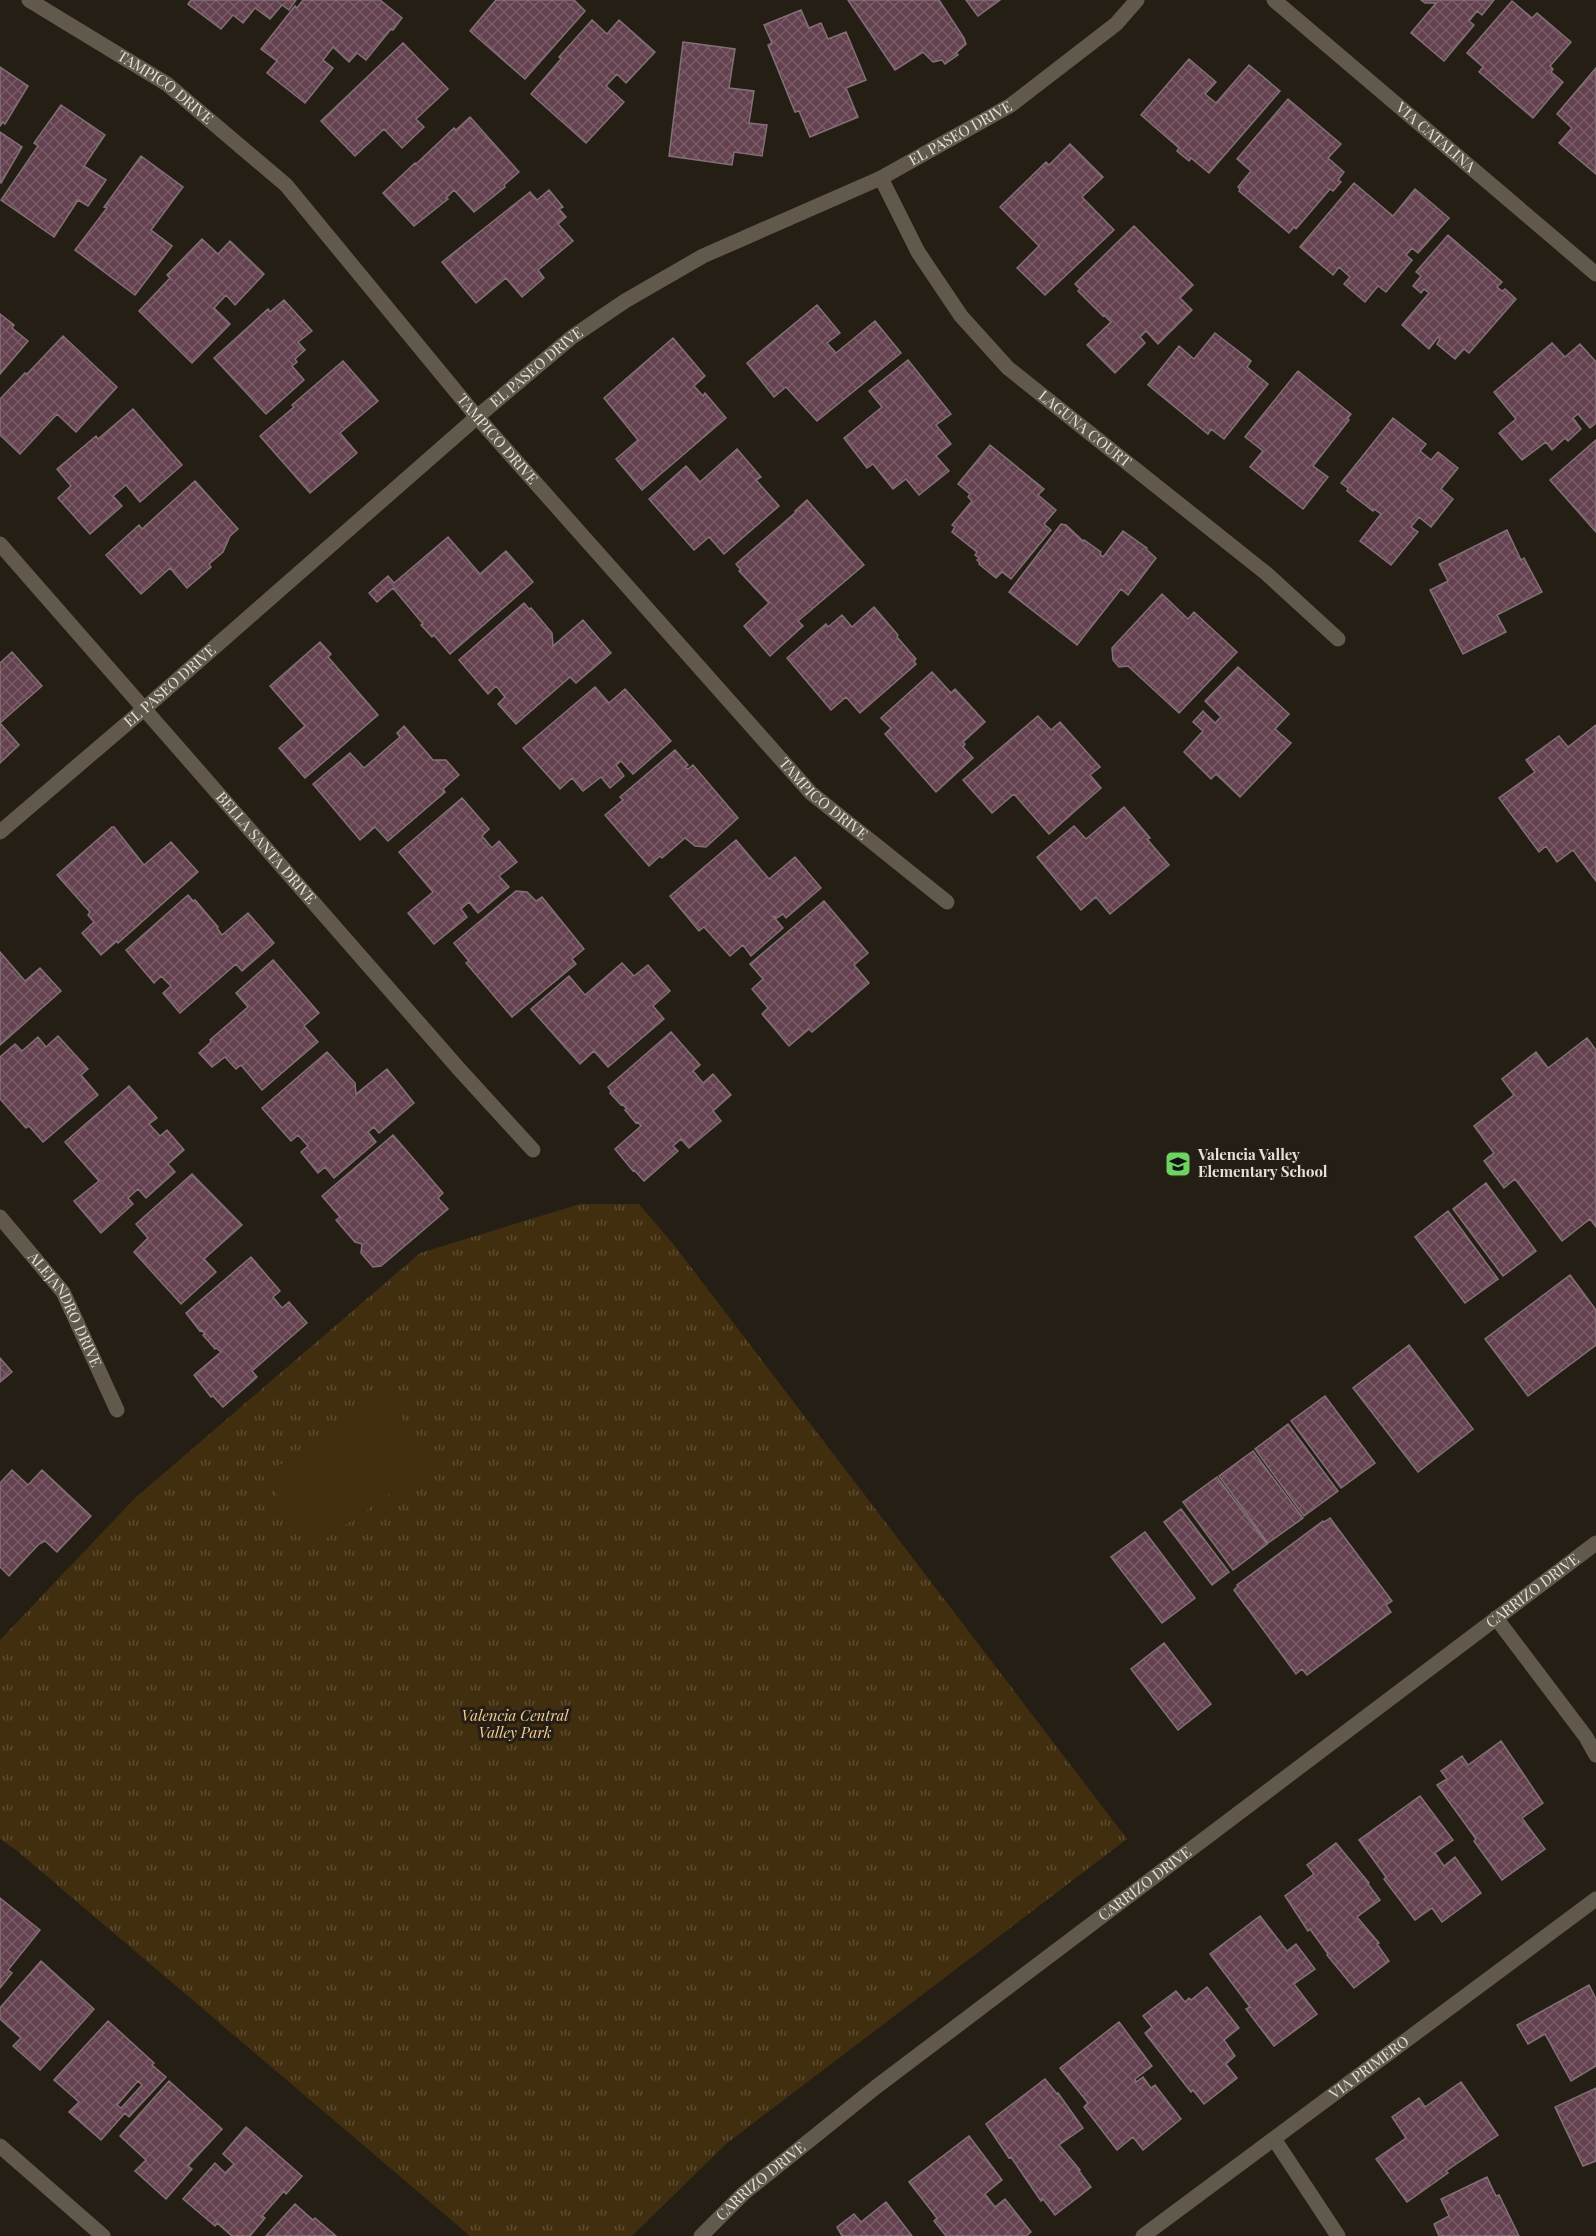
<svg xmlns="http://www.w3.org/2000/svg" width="1596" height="2236" font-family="'Playfair Display',serif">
<defs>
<pattern id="grass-tufts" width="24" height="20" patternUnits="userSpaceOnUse" patternTransform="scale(1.5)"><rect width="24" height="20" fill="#412e0f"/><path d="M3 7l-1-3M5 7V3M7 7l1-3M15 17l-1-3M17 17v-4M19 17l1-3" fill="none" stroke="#5c4c31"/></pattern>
<pattern id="building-cross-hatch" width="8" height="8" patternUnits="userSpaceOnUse" patternTransform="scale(1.5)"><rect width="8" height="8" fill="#64414f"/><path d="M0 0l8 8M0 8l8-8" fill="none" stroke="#7a5c68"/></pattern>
</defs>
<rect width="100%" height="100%" fill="#251e14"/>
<!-- grass -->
<path fill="url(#grass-tufts)" d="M580,1204H639L674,1245L1127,1839L726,2144L632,2236H470L16,1850L0,1839V1640L135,1498L420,1253Z"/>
<!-- pitch -->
<path fill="#412e0f" d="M383,1392L434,1463L314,1547L264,1476Z"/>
<!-- building -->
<path fill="url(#building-cross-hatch)" stroke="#817177" stroke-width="1.5" fill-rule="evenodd" d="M191,0H296L289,10L282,5L270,19L255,8L243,23L233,15L221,29L188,4Z
M303,0H380L402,18L393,30L391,29L366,60L357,53L349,62L333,47L323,60L333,68L305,103L267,73L277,61L261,49L295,6L297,8Z
M496,0H574L585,11L525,79L470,31Z
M848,0H939L964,38L966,44L956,53L958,55L945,64L942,60L933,62L923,52L895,70Z
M966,0H1000L978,16Z
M1421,0H1494L1482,15L1477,11L1469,21L1474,25L1444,61L1411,33L1436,3H1425Z
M1512,1L1532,18L1537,13L1571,42L1550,66L1553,69L1551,72L1563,82L1533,118L1479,72L1483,67L1467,53Z
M801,10L809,28L821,23L828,39L846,32L866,80L846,88L858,117L810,137L799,111L795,112L768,45L772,43L764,25Z
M592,20L607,34L619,20L655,52L626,83L617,74L606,86L624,102L586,143L531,94L561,59L559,57Z
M683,42L735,49L729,88L754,91L749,123L767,125L762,156L734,152L732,165L669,156Z
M403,43L448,89L416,119L424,127L402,148L384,129L355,156L321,121Z
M1189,59L1216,82L1205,94L1216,103L1249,65L1280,91L1209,173L1191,158L1189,161L1177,151L1179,148L1141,115Z
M0,67L28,86L5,124L3,122L0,126Z
M1596,68V174L1559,143L1572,128L1557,114Z
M1288,99L1341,144L1328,158L1344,172L1338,180L1341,182L1333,191L1330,189L1296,229L1294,227L1289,233L1239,191L1240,189L1238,187L1251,171L1237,159Z
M61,105L105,135L84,166L106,180L88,206L78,200L54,237L1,200L38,146L34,143Z
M470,117L519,172L504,185L505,187L474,212L454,190L446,198L448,199L414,226L383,193L415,163L416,164L454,128L456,130Z
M0,132L22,147L1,183L0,182Z
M1070,144L1103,177L1082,197L1114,230L1045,295L1017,268L1039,246L1000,207L1046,162L1049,165Z
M141,156L183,187L151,230L172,246L135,295L75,250L107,208L104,207Z
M1354,183L1393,216L1415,189L1449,218L1418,253L1412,248L1406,255L1412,260L1386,292L1378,286L1365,302L1344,284L1350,277L1339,267L1333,275L1300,247Z
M549,190L563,207L559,209L566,217L558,224L573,241L538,270L544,278L522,297L506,278L476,303L442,262L530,192L537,200Z
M1134,226L1193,285L1180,298L1192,310L1158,344L1146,331L1140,337L1145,343L1115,373L1087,345L1111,322L1104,315L1103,316L1078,291L1080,289L1075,284Z
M1448,235L1502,282L1497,287L1502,291L1505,289L1516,299L1469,353L1464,349L1455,359L1437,344L1440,339L1438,337L1429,349L1402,325L1429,293L1424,289L1421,293L1413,286L1421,276L1416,272Z
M202,239L218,254L230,241L264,274L235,305L226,295L214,308L230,324L192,363L139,311L170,278L167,275Z
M284,300L312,331L298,342L305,350L295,359L297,362L292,366L304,380L266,414L214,358L268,309L270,312Z
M817,305L840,333L827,343L836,353L875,321L901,353L817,421L786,387L774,397L747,363Z
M0,314L14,325L12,328L28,341L0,374Z
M1215,333L1251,361L1247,367L1268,384L1224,439L1211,429L1208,434L1148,385L1179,346L1194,359Z
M63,336L117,387L76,432L57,414L20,454L0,435V399L25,373L27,374Z
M673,338L705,376L694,386L703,396L705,393L726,418L642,490L616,459L638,440L604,398Z
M1552,343L1565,357L1580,344L1596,362V423L1590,428L1578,414L1573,418L1581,429L1568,441L1565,438L1552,450L1546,442L1522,460L1499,433L1516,419L1494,392Z
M908,360L951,414L936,425L951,444L936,456L949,471L919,495L906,479L893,489L873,464L867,468L844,438L882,407L869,391Z
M343,361L378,401L340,433L357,453L310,493L260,436L294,407L292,405Z
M1298,371L1351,414L1347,419L1349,420L1313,466L1328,477L1303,509L1250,467L1263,451L1245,437Z
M133,409L182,465L140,502L126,485L113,496L122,506L90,534L58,498L71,486L57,469L96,436L98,439Z
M1393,418L1426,444L1420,451L1431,460L1438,452L1458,468L1441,489L1453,499L1431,527L1419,517L1411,527L1418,532L1391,565L1360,541L1381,514L1374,509L1373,511L1347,491L1348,488L1341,483Z
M1596,440V532L1550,480Z
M990,445L1044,489L1038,495L1056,510L1044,524L1051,530L1011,579L1002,572L996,578L979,564L980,563L977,560L979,558L975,555L977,552L952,532L955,527L952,525L972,501L968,497L970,494L958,484Z
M737,449L761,477L756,480L779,506L724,554L709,537L694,550L649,499L686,466L700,482Z
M195,481L238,529L230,536L223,552L209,564L211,567L187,588L170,568L141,594L106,555L139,525L142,529Z
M807,500L864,565L798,621L803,626L770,656L744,626L769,603L739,571L741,570L736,564L796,512L795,511Z
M1061,524L1066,525L1083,541L1084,540L1101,552L1100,554L1103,557L1123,531L1147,548L1146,549L1156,558L1128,595L1121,589L1077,645L1009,592Z
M1507,530L1521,560L1524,558L1542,592L1497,615L1506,632L1463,654L1430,590L1448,581L1439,564Z
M448,537L480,574L506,551L533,582L450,654L434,635L432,637L421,625L423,624L393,588L377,602L369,593L388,576L394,583Z
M1162,594L1188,619L1194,612L1237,652L1179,713L1128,666L1119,667L1113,660L1112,648Z
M524,603L529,609L531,608L552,633L553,646L583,620L611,653L576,683L570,677L516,724L498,704L505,697L496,686L488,694L459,660Z
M874,607L898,635L897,637L916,659L914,661L916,664L860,713L846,697L831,710L787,658L826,624L828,627L842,615L852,627Z
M320,642L331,654L328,657L378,715L305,778L279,748L305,726L270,686Z
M12,652L42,686L0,723L19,745L0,763V663Z
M1238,667L1289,714L1275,729L1291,743L1240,797L1216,774L1211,779L1184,752L1203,731L1193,722L1203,711L1215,723L1221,717L1205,701Z
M932,672L951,693L955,689L985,722L963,742L965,744L963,747L973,758L936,792L885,734L891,728L881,718Z
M595,687L609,703L625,689L671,741L633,774L621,761L616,765L624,776L610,788L601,777L583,791L572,778L560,789L523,748Z
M1038,716L1051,730L1060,722L1100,767L1090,775L1101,788L1049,834L1014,794L992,813L963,780Z
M1596,725V881L1573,850L1557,862L1546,846L1539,852L1499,798L1535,772L1526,760L1559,736L1568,747Z
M404,726L433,760H446L459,775L443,789L445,792L388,841L375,827L360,840L313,784L350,753L364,768L400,737L397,733Z
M675,750L688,765L685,767L688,769L693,765L738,818L706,847L695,846L685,838L662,858L660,856L649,866L605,815L623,800L620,797Z
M462,798L489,829L482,836L492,848L499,841L517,862L499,876L509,887L478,913L469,902L461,909L467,917L434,944L408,913L433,892L399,852Z
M1124,807L1150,838L1147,839L1169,865L1110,914L1096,897L1081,910L1037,857L1074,826L1086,839Z
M112,827H114L144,865L171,842L198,872L118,943L117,941L101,955L82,933L94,922L88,915L90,912L57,875Z
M736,840L769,879L795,857L821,888L786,918L783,914L777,918L773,916L783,928L751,956L743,945L730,956L704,927L699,931L670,896Z
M516,891L527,892L536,901L542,897L584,949L572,959L576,964L512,1017L466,963L469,961L454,943Z
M188,895L193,901L195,900L218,927L217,928L222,935L248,913L274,943L242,971L236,964L180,1013L163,993L171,986L161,976L154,983L126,950Z
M824,901L868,953L854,965L869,983L812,1032L809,1029L789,1046L762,1014L768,1008L752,989L763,979L750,964Z
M0,952L25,981L40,968L61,991L0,1045Z
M273,960L319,1013L304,1026L318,1042L262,1090L241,1065L236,1069L225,1057L212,1067L199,1053L211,1042L210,1040L248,1007L236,993Z
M622,963L634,976L648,965L670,991L653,1006L664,1019L608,1067L594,1051L580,1064L531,1009L569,976L585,995Z
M671,1032L700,1065L693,1071L703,1083L713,1074L731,1095L713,1111L721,1121L689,1148L681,1139L673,1146L678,1151L644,1181L634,1170L633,1171L615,1149L641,1126L638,1122L636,1123L625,1110L627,1109L622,1104L621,1105L610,1093L611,1091L608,1087Z
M58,1036L88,1069L81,1075L98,1095L43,1142L29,1126L26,1128L0,1099V1057L15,1044L22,1051L38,1037L46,1047Z
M1587,1038L1596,1050V1227L1590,1219L1562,1241L1515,1179L1504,1188L1484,1161L1494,1153L1474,1126L1514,1095L1502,1079L1536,1052L1548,1068Z
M327,1052L355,1083L356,1094L387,1069L414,1103L379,1133L374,1127L368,1132L376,1142L334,1178L325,1167L318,1173L301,1152L308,1146L298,1135L291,1141L262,1108Z
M129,1086L157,1118L149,1124L160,1136L167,1130L184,1150L168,1164L175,1172L146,1198L138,1189L128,1198L133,1204L101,1233L74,1201L99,1181L65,1142Z
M393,1135L443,1193L438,1198L448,1209L381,1266L373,1267L361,1253L362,1244L355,1242L336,1220L340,1217L322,1196Z
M192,1174L242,1225L204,1259L216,1272L181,1304L134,1252L148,1238L136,1224Z
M1486,1183L1536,1251L1503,1276L1453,1209Z
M1448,1211L1498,1279L1465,1303L1415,1237Z
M251,1257L280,1291L273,1297L282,1308L289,1302L307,1323L252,1371L257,1377L223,1407L213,1396L211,1397L194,1375L221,1352L216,1348L215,1349L203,1335L205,1334L201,1330L200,1331L186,1313Z
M1570,1275L1596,1310V1345L1528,1396L1485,1339Z
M1409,1345L1473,1429L1418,1472L1353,1388Z
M0,1358L12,1372L0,1382Z
M1325,1396L1375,1463L1341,1488L1291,1421Z
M1288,1424L1338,1491L1304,1516L1255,1449Z
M1253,1451L1303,1518L1268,1543L1219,1476Z
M12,1470L28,1485L42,1470L91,1516L57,1552L45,1541L39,1544L9,1576L0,1567V1483Z
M1217,1477L1267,1544L1233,1570L1183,1502Z
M1181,1509L1229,1572L1212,1585L1164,1522Z
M1330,1518L1392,1601L1386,1605L1391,1612L1307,1675L1302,1669L1296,1674L1234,1590L1238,1586L1237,1585L1323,1521L1324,1522Z
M1145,1532L1195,1598L1162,1623L1111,1557Z
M1164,1643L1211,1704L1178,1730L1131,1669Z
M1501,1741L1543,1803L1522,1818L1545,1849L1502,1880L1474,1841L1476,1839L1437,1785L1447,1779L1441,1771L1462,1756L1468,1765Z
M1420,1796L1453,1840L1435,1853L1444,1866L1455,1857L1481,1893L1442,1922L1432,1908L1415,1920L1384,1879L1386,1877L1359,1840Z
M1336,1843L1369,1883L1368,1884L1380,1900L1357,1917L1379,1943L1377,1944L1389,1961L1354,1988L1327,1955L1328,1954L1310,1929L1308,1931L1285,1896L1314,1874L1307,1865Z
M0,1898L40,1930L8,1970L12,1973L0,1988Z
M1260,1916L1287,1951L1296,1944L1315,1969L1294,1984L1317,2014L1274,2046L1246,2009L1250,2007L1210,1954Z
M41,1961L94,2009L40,2070L13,2046L21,2038L0,2019V2008Z
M1589,1985L1596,1999V2066L1571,2081L1545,2034L1528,2044L1517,2025Z
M1207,1987L1239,2028L1224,2040L1235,2056L1226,2064L1237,2078L1204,2104L1193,2090L1191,2092L1145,2033L1152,2027L1143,2016L1176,1991L1185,2002L1189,1998L1191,2000Z
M108,2021L154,2063L152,2065L166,2077L129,2117L125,2113L101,2140L69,2112L79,2102L54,2080ZM138,2081L142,2085L121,2108L117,2105Z
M1119,2022L1152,2066L1135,2079L1136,2082L1143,2077L1151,2088L1155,2085L1181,2119L1143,2150L1133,2137L1117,2150L1084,2107L1088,2103L1060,2068Z
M1045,2079L1057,2094L1058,2093L1083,2128L1059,2145L1080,2170L1079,2171L1091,2187L1055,2215L1043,2199L1041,2201L1011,2157L1009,2158L986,2124Z
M169,2081L222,2129L188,2166L192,2169L166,2199L135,2171L146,2160L120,2136Z
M1461,2082L1498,2135L1446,2171L1448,2173L1407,2202L1376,2159L1406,2138L1392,2117L1419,2098L1425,2107Z
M1596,2088V2161L1583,2166L1555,2107Z
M246,2127L302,2176L286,2194L284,2191L262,2216L265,2218L250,2236H232L217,2223L215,2226L183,2199L215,2163L225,2173L234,2164L223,2154Z
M969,2136L1002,2180L985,2194L995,2207L1005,2199L1031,2232L1026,2236H946L934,2221L937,2218L909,2182Z
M1487,2177L1496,2196L1499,2195L1519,2236H1439L1434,2224L1449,2216L1441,2199Z
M886,2202L912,2236H842L837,2227L854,2214L861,2222Z
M295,2204L313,2220L315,2218L336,2236H266Z"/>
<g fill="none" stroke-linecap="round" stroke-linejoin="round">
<!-- minor -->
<g stroke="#615a4c" stroke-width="15">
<path id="s1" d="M29,0L167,84L286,185L477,417L811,793L947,902"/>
<path id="s2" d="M1274,0L1596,274"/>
<path id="s3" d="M881,178L918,252L961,316L1008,368L1267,574L1338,639"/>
<path id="s4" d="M0,544L459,1069L533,1150"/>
<path id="s5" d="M0,832L144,709L477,417L572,337L625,301L703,256L881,178L1011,105L1116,24L1137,0"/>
<path id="s6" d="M0,1217L63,1292L117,1410"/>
<path d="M1496,1618L1586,1737L1596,1755"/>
<path d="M1274,2139L1338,2236"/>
<path d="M0,2146L103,2236"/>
<path id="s7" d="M701,2236L744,2193L876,2087L1596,1543"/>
<path id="s8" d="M1143,2236L1596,1899"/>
</g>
</g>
<!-- icons -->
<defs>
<g id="school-square" transform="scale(1.35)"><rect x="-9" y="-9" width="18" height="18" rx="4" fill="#6dd361" stroke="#251e14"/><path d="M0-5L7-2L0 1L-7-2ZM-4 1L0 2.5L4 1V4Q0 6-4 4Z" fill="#111"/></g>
</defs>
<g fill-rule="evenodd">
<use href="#school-square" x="1178" y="1164"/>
</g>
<g text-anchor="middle" stroke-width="6" stroke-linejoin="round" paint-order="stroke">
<!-- street labels -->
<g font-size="15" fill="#e5e0d9" stroke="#251e14">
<text dy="5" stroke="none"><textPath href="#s1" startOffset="162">TAMPICO DRIVE</textPath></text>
<text dy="5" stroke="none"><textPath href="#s5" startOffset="1196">EL PASEO DRIVE</textPath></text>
<text dy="5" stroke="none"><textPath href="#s2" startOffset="212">VIA CATALINA</textPath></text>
<text dy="5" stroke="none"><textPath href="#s5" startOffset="710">EL PASEO DRIVE</textPath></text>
<text dy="5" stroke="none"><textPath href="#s3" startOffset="328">LAGUNA COURT</textPath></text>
<text dy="5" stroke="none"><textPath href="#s1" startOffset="648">TAMPICO DRIVE</textPath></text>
<text dy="5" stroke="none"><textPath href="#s5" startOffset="224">EL PASEO DRIVE</textPath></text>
<text dy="5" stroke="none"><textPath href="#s1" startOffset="1134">TAMPICO DRIVE</textPath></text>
<text dy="5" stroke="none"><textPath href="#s4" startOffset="404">BELLA SANTA DRIVE</textPath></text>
<text dy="5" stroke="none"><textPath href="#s6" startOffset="114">ALEJANDRO DRIVE</textPath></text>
<text dy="5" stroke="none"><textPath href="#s7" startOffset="1053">CARRIZO DRIVE</textPath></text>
<text dy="5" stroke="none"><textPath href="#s7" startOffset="567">CARRIZO DRIVE</textPath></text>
<text dy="5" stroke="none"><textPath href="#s8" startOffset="282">VIA PRIMERO</textPath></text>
<text dy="5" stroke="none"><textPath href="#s7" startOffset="81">CARRIZO DRIVE</textPath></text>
</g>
<!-- poi labels -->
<g font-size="15" font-weight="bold" fill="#e5e0d9" stroke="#251e14" text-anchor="start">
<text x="1198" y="1160">Valencia Valley<tspan x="1198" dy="17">Elementary School</tspan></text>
</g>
<!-- park labels -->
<g font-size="15" font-style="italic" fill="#f5cd97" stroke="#251e14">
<text x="515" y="1721">Valencia Central<tspan x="515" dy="17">Valley Park</tspan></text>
</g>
</g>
</svg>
